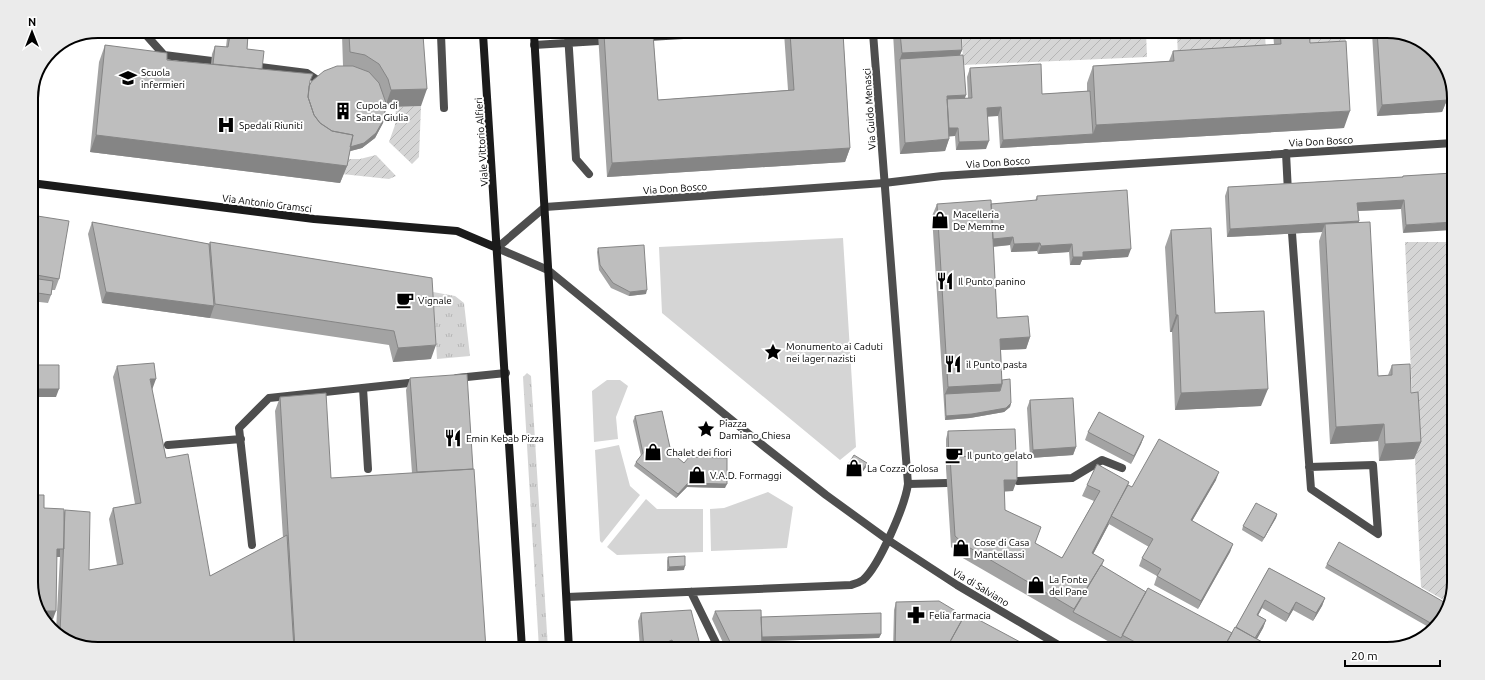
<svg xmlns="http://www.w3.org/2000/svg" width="1485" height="680" font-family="Ubuntu,sans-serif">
<defs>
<pattern id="grass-tufts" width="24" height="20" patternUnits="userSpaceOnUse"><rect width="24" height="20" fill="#d5d5d5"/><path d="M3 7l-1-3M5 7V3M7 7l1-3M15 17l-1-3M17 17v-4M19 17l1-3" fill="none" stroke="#b5b5b5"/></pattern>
<pattern id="garden-furrows" width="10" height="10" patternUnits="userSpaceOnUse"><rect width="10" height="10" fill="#d5d5d5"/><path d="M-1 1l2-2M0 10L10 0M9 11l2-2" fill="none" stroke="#b5b5b5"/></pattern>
</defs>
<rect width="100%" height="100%" fill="#fff"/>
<!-- grass -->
<path fill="url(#grass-tufts)" d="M433,292L455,296L464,303L470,356L437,359Z
M527,373L531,376L548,649H539L523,377Z"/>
<!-- park -->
<path fill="#d5d5d5" d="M843,238L856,447L840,460L662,313L659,247Z
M607,380H620L628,386L616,417L618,439L594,442L592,391Z
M619,445L630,486L640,495L602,543L600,541L595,450Z
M768,492L793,507L787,548L711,551L710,509L724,508Z
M646,499L657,509H703V552L617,555L607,547Z"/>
<!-- garden -->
<path fill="url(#garden-furrows)" d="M1265,31L1266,55L1178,59L1177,32Z
M1308,31H1345L1346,50L1309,52Z
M1146,32L1147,57L963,65L962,33Z
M421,106L419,157L412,164L389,142L395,125L396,107Z
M376,155L396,176L389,179L342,174L345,159H360Z
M1405,242H1452L1449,603L1421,587Z"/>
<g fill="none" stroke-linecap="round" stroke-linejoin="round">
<!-- lane -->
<path stroke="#4e4e4e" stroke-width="8" d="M568,34L576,159L589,174
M441,35L444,108
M147,36L164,55L212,61
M648,37L701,34
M534,45L599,41
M260,67L307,73L316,79
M1286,153L1288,192
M1292,233L1311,489L1378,534L1373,465L1309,467
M457,378L506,373
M363,388L368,469
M168,445L241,439
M1018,481L1072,478L1102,460L1122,468
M908,484L947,483
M252,545L239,428L269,398L418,382"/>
<!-- street -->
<path stroke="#4e4e4e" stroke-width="8" d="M691,592L719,649
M567,597L851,585C855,584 860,582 863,580C879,566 905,506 908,484L873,33
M1065,649L957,585L888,540L826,495L766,448L548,270L497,248L545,207L884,183L942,176L1453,143"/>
<!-- secondary -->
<path stroke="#1b1b1b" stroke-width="8" d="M483,34L522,649
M534,34L553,350L569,649
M31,183L314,219L457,231L497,248"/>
</g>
<!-- wall -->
<path fill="#a3a3a3" d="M1273,31H1309L1310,43L1344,128L1000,148L998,116H987L986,149L956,150L955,136H949V139L945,151L900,154L893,33H961L962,50L960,55L965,98H968L967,77L970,68L1042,94L1087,91V83L1093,66L1169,61L1173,51L1274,45Z
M1373,31H1387L1404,36L1447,100L1442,112L1377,116L1372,33Z
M784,33H843L850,148L845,162L607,177L598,34H653L658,100L788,90Z
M228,35H250L248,38L247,49L262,69L310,83L309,86L343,66L342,35H423L421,106L386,107L384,119L383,123L375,138L362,148L350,151L347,166L340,183L90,152L99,62L105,45L167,60L211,64L212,54L215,46L226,47L227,38Z
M1453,173L1403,233L1401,209L1358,211V222L1378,376L1388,375L1392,365L1411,393L1421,442L1414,459L1379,461L1378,441L1330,444L1319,241L1322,232L1227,237L1225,196L1228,187L1402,177L1403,176Z
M1037,196L1128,257L1082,260L1080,265H1070L1069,252L1038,254L1037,251L1011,252L1010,245L993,247L997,318L1030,337L1026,349L1001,350L1002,380L1011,403L1010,407L1004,412L970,418L945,420L932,216L937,204H991L1035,201Z
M31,215L59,279L55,290H52L51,295L48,303L31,301Z
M92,222L209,244L210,242L432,278L431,359L393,362L389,345L210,318L102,303L88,234Z
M1171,230L1215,313L1261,406L1175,410L1172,332H1170L1165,247Z
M598,248L646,294L629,296L611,288L599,270L597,252Z
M117,366L152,390L166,458L210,576L283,538L275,411L280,397L331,478L412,473L406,390L410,378L486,649H98L72,644L56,630L60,557H56L53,619H42L31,586V495L44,508L64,513L65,510L89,570L117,565L109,519L113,508L135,504L113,377Z
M1030,400L1076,447L1073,455L1030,458L1027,408Z
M635,416L671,452L684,463L725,488L687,487L676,498L634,466L636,462L641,456L633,421Z
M948,431L1013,491H1004L1005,510L1041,527L1035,543L1062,558L1094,501L1082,496L1087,485L1129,482L1128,485L1132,487L1216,480L1192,521L1233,544L1230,552L1198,609L1154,585L1157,576L1139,566L1142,558L1149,547L1109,524L1093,554L1104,560L1102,566L1146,592L1232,633L1236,627L1269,568L1325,598L1322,606L1313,621L1293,610L1286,622L1262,608L1258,615L1266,620L1263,628L1257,639L1275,649H1122L1070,620L961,557L951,547L946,468V439Z
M1088,432L1144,436L1141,444L1131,464L1085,440Z
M867,463L866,467L858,478L845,470L847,466Z
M1277,514L1276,518L1262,542L1242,530L1243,526Z
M668,557L684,570L667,571V561Z
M1327,564L1449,608L1432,629L1325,568Z
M896,602L964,616L1032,649H893L894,610Z
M715,611L761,617L881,634L879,638L762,641V649H726L712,619Z
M641,613L701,649H669V648L667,649H640L638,621Z"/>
<!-- shaded-wall -->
<path fill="#858585" d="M962,50L955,67L900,59L902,53Z
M427,89L421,106L385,107L391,90Z
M966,95L962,107L946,108L947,96Z
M1447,100L1442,112L1377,116L1382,105Z
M1001,107L998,116L984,117L987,108Z
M1350,111L1344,128L1000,148L1003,140L1093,134L1096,125Z
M384,119L383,123L375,138L362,148L347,152L348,148Z
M31,122L36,123L31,135Z
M947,128H958L955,136L944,137Z
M96,135L347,166L340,183L90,152Z
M949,139L945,151L900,154L905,143Z
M989,141L986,149L956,150L959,142Z
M850,148L845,162L607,177L612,163Z
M1404,200L1401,209L1354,211L1357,203Z
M1359,221L1356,230L1325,224L1322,232L1227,237L1230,229Z
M1453,222V230L1403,233L1406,225Z
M1013,237L1010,245L988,247L991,239Z
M1040,243L1037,251L1011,252L1014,244Z
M1072,244L1069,252L1038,254L1041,246Z
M1131,249L1128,257L1082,260L1080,265H1070L1073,257L1083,252Z
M647,290L646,294L629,296L630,292Z
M106,292L214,306L210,318L102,303Z
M1176,315H1178L1172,332H1170Z
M1030,337L1026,349L996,350L1000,339Z
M436,345L431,359L393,362L398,348Z
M150,379H156L152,390Z
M1002,384L998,395L945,394L948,387Z
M31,389H59L56,397H31Z
M1268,389L1261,406L1175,410L1181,393Z
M1011,403L1010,407L1004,412L970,418L945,420L946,416Z
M1384,424L1378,441L1330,444L1336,427Z
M1144,436L1141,444L1131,464L1134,456Z
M1421,442L1414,459L1379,461L1385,444Z
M1076,447L1073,455L1030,458L1033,450Z
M867,463L866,467L858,478L860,474Z
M1219,472L1216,480L1188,528L1191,520Z
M1004,480H1017L1013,491L999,492Z
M688,483L727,484L725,488L687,487L676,498L678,494Z
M1277,514L1276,518L1262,542L1264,538Z
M1111,516L1108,524H1109L1088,564L1092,553Z
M1233,544L1230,552L1198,609L1201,601Z
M57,549H60V557H54Z
M685,566L684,570L667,571L669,567Z
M1325,598L1322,606L1313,621L1316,613Z
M1265,600L1262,608L1254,623L1257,615Z
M1296,602L1293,610L1286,622L1289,614Z
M40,611H56L53,619H42Z
M1266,620L1263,628L1251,649L1253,643Z
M881,634L879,638L758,641L760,637Z
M672,640L669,648L667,649H654Z
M733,648H742V649H732Z"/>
<!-- building -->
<path fill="#bebebe" stroke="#858585" d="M1280,31H1309L1310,43L1346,41L1350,111L1096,125L1093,66L1174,61L1173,51L1281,44Z
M1377,31H1387L1404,35V36L1409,35L1413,36L1443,61L1445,67L1447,100L1382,105Z
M790,33H843L850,148L612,163L604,34H653L658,100L794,90Z
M900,33H961L962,50L902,53Z
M230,35H248L247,49L264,51L262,69L213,64L215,46L228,47Z
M349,35H423L427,89L391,90L388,79L379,64L365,55L350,52Z
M105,45L167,53V60L313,74L310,81L308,97L314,115L320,123L332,131L353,135L347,166L96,135Z
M963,55L966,95L947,96L949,139L905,143L900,59Z
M1041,64L1042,94L1090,91L1093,134L1003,140L1001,107L987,108L989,141L959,142L958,128H949L947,99L972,98L970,68Z
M337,66H353L369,72L379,83L386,103L384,119L376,133L364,143L350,147L353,135L332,131L320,123L314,115L308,97L309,86L312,81L324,71Z
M41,73L36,123L31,122V94Z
M1453,173V222L1406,225L1404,200L1357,203L1359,221L1230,229L1228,187L1403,177V176Z
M1127,190L1131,249L1083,252V257H1073L1072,244L1041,246L1040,243L1014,244L1013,237L993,239L991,204L1037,200V196Z
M991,200L997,318L1028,316L1030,337L1000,339L1002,384L948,387L937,204Z
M31,215L69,221L59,279L31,274Z
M92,222L209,244L214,306L106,292Z
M1370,222L1378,376L1392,375V365L1410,364L1411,393L1418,392L1421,442L1385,444L1384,424L1336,427L1325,224Z
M1211,228L1215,313L1264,311L1268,389L1181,393L1178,315H1176L1171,230Z
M210,242L432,278L436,345L398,348L394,331L215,304Z
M644,245L647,290L630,292L613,283L600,265L598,248Z
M31,278L53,281L51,295L31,292Z
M154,363L156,379H150L166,458L188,454L210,576L287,535L294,649H98L72,644L60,633L65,510L90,512L89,570L123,564L113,508L141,503L117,366Z
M31,365H59V389H31Z
M467,374L473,469L417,472L410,378Z
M1010,379L1011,403L1006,408L972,414L946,416L945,394L1000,391L1002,384V380Z
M326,393L331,478L474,469L486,649H295L280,397Z
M1073,398L1076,447L1033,450L1030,400Z
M662,411L671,452L684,463L689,457L727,458V484L688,483L678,494L636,462L643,453L635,416Z
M1099,412L1144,436L1134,456L1088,432Z
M1015,429L1016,455L950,457L949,460L948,431Z
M1159,439L1219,472L1191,520L1233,544L1201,601L1157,576L1161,569L1142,558L1153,539L1111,516L1128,485L1132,487Z
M854,455L867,463L860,474L847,466Z
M1017,455V480H1004L1005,510L1041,527L1035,543L1062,558L1100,491L1087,485L1097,464L1129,482L1092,553L1104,560L1074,609L965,545L955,536L950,457Z
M31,495H44V508L64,509V549H57L56,611H40L37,604V597H35L32,588V570H31Z
M1256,503L1277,514L1264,538L1243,526Z
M1339,542L1449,605V608L1434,625L1327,564Z
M685,556V566L669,567L668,557Z
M1101,565L1146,592L1121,638L1073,612Z
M1269,568L1325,598L1316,613L1296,602L1289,614L1265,600L1257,615L1266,620L1255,638L1236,627Z
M1148,588L1232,633L1223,649H1148L1122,635Z
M939,601L964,616L946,649H895L896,602Z
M691,610L701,649H676L672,640L654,648L655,649H644L641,613Z
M761,610L762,649H742V648H733L715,611Z
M881,613V634L762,637L761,617Z
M966,613L1022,643L1032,649H946Z
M1235,627L1275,649H1223Z"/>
<!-- icons -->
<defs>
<g id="university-bare" transform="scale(1.38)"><path d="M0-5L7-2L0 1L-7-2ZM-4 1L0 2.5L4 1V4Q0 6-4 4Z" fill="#000" stroke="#fff" stroke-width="2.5" paint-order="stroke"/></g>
<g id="building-bare" transform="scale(1.38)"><path d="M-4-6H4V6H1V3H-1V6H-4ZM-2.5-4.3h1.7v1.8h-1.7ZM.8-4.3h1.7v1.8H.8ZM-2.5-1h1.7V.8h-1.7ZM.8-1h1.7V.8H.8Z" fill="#000" stroke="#fff" stroke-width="2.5" paint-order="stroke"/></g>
<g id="hospital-bare" transform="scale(1.38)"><path d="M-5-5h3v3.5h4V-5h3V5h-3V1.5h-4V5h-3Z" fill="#000" stroke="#fff" stroke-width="2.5" paint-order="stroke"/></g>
<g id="shop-bare" transform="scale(1.38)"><path d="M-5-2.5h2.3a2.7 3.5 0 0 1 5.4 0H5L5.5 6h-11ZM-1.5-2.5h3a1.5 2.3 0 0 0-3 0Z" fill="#000" stroke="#fff" stroke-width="2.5" paint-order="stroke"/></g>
<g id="restaurant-bare" transform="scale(1.38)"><path d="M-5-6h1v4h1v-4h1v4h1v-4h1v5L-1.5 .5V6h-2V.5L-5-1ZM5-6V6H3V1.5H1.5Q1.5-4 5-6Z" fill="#000" stroke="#fff" stroke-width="2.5" paint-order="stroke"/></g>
<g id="cafe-bare" transform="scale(1.38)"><path d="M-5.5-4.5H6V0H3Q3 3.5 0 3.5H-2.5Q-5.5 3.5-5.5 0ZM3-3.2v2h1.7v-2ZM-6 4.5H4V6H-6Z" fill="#000" stroke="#fff" stroke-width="2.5" paint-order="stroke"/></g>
<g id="sight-bare" transform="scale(1.38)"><path d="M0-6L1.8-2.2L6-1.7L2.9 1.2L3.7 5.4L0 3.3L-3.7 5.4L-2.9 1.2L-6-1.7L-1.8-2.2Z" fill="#000" stroke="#fff" stroke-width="2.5" paint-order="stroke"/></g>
<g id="pharmacy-bare" transform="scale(1.38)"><path d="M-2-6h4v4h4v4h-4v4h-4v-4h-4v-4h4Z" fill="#000" stroke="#fff" stroke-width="2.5" paint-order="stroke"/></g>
</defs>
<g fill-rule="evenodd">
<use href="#university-bare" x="128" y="78"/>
<use href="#building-bare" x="343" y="111"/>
<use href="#hospital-bare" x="226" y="125"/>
<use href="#shop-bare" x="940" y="220"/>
<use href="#restaurant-bare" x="945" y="281"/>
<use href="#cafe-bare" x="405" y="300"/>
<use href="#sight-bare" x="773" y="352"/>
<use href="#restaurant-bare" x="953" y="364"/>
<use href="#sight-bare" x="706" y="429"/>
<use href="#restaurant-bare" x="453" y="438"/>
<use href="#shop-bare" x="653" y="452"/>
<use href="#cafe-bare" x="954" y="455"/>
<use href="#shop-bare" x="854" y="468"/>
<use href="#shop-bare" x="697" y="475"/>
<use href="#shop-bare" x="961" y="548"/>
<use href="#shop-bare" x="1036" y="585"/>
<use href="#pharmacy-bare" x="916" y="615"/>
</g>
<g text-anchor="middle" stroke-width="4" stroke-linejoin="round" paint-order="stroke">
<!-- poi labels -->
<g font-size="10" fill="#000" stroke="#fff" text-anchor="start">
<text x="141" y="76">Scuola<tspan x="141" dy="12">infermieri</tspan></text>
<text x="356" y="109">Cupola di<tspan x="356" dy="12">Santa Giulia</tspan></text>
<text x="239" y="129">Spedali Riuniti</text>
<text x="953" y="218">Macelleria<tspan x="953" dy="12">De Memme</tspan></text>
<text x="958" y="285">Il Punto panino</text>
<text x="418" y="304">Vignale</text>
<text x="786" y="350">Monumento ai Caduti<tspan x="786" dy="12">nei lager nazisti</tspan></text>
<text x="966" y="368">il Punto pasta</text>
<text x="719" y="427">Piazza<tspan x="719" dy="12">Damiano Chiesa</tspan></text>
<text x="466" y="442">Emin Kebab Pizza</text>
<text x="666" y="456">Chalet dei fiori</text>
<text x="967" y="459">Il punto gelato</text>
<text x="867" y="472">La Cozza Golosa</text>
<text x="710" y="479">V.A.D. Formaggi</text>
<text x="974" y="546">Cose di Casa<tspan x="974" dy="12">Mantellassi</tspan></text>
<text x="1049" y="583">La Fonte<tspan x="1049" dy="12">del Pane</tspan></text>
<text x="929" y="619">Felia farmacia</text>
</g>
<!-- street labels -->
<g font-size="10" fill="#000" stroke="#fff">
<text transform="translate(869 109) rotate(-94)" y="4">Via Guido Menasci</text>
<text transform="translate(1321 141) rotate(-3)" y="4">Via Don Bosco</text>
<text transform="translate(481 142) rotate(-94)" y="4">Viale Vittorio Alfieri</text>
<text transform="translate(998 162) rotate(-4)" y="4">Via Don Bosco</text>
<text transform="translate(675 188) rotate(-4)" y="4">Via Don Bosco</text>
<text transform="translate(267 203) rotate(7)" y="4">Via Antonio Gramsci</text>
<text transform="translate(981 587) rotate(31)" y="4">Via di Salviano</text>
</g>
</g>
<!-- crop -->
<path d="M0 0H1485V680H0ZM98 38H1387A60 60 0 0 1 1447 98V582A60 60 0 0 1 1387 642H98A60 60 0 0 1 38 582V98A60 60 0 0 1 98 38Z" fill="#ebebeb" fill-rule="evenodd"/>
<path fill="none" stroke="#000" stroke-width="2" d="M98 38H1387A60 60 0 0 1 1447 98V582A60 60 0 0 1 1387 642H98A60 60 0 0 1 38 582V98A60 60 0 0 1 98 38Z"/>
<!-- north arrow -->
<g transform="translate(32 32)" stroke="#ffffff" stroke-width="3" paint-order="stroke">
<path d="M0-3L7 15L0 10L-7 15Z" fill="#000000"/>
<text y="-6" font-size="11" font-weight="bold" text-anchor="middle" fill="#000000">N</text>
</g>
<!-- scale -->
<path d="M1345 660v6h95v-6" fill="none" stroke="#000000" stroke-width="2"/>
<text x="1351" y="660" font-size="12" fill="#000000" stroke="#ffffff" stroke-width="3" paint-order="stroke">20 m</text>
</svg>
